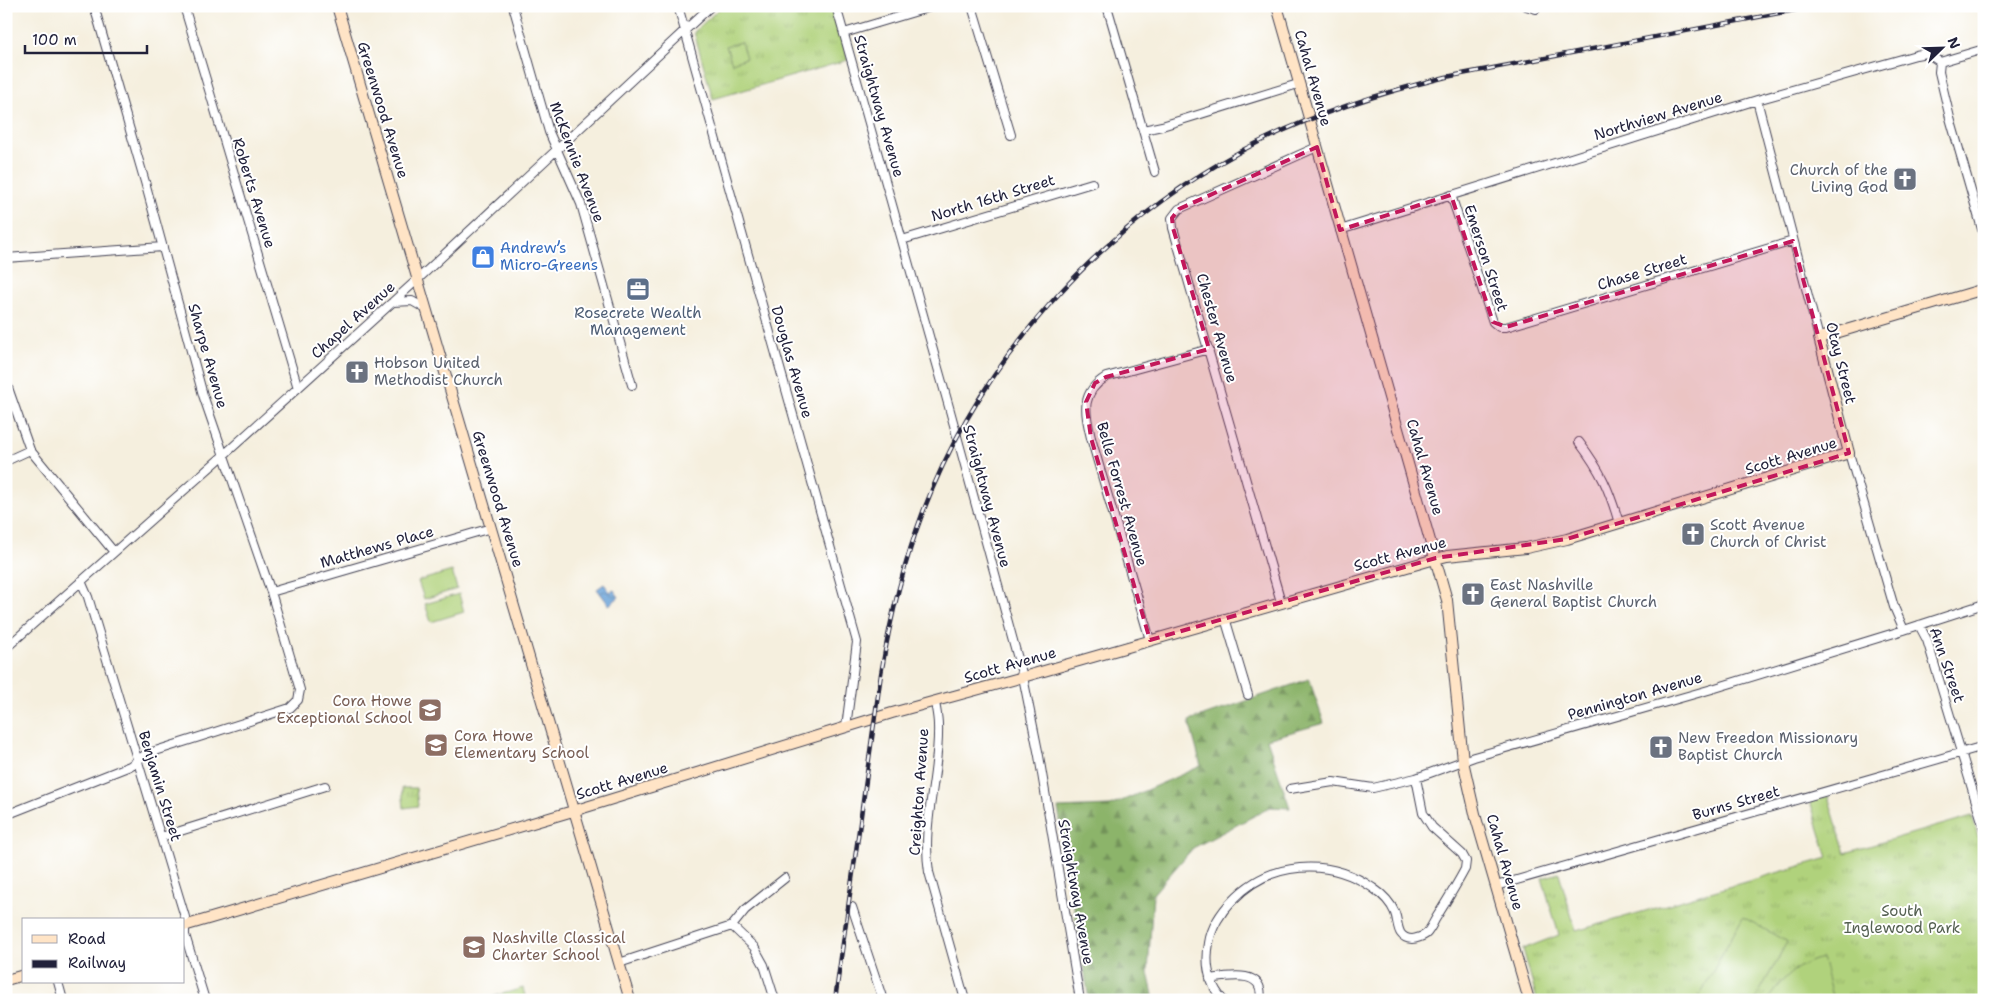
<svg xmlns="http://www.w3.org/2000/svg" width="1990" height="1006" font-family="'Shantell Sans',sans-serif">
<defs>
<pattern id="grass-tufts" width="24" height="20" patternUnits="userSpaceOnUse" patternTransform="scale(1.25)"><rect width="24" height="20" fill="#b0d27b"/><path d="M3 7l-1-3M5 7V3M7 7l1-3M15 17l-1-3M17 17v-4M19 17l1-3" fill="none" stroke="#97b46b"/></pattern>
<pattern id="forest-firs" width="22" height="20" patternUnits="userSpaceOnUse" patternTransform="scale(1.25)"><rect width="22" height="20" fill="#8cb46b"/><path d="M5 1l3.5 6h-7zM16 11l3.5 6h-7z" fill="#729259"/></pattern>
<pattern id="water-waves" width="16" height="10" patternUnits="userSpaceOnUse" patternTransform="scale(1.25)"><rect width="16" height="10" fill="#68a1d7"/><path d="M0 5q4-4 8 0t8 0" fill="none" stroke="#5583b0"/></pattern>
</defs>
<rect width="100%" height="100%" fill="#fff"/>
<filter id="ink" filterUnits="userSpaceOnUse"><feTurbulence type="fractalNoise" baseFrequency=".02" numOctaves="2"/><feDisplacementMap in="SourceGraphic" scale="10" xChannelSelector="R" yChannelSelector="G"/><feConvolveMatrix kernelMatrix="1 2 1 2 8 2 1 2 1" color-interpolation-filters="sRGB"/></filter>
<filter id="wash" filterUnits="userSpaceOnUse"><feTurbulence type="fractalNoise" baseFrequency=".0096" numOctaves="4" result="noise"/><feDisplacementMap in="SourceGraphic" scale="20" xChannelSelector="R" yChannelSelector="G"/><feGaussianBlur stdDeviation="1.12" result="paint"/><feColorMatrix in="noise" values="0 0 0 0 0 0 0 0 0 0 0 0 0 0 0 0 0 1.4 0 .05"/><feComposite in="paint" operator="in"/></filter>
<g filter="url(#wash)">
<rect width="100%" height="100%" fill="#f5efde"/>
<!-- grass -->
<path fill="url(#grass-tufts)" stroke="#697a5b" d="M722,6H832L848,60L713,99L694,32Z
M402,788H416L418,806L404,808Z
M1828,796L1845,853L1972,816L1984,856V1000H1537L1523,949L1559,935L1542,878L1559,873L1576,931L1828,858L1810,801Z"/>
<!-- forest -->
<path fill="url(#forest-firs)" stroke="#576b53" d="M1309,679L1324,723L1267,739L1290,808L1271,807L1193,848L1153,894L1148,972L1154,1000H1089L1058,808L1110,806L1201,766L1189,721Z"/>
<!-- garden -->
<path fill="#b0d27b" stroke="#697a5b" d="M741,42L746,58L732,63L726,46Z
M452,571L457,589L424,599L418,581Z
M459,594L464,612L431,622L425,604Z
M1743,917L1787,942L1755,1000H1697Z
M1822,958L1833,1000H1768C1781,979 1797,964 1822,958Z
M523,988L526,1000H481Z"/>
<!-- water -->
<path fill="url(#water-waves)" stroke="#456289" d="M604,584L610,592L614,590L619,597L609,605L597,589Z"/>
</g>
<g filter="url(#ink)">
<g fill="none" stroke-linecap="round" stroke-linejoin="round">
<!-- street casing -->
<g stroke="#424153" stroke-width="10">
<path id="street" d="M184,6L298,388
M513,6L549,132L581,204L632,385
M678,6L857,642L846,727
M836,6L949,407L1023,677L1039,756L1080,1000
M972,6L1011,135
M1107,6L1155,172
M1526,6L1536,9
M844,33L934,6
M1940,62L1939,72L1950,118L1984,236
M1940,62L1984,49
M1757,100L1819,338
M1143,130L1162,126L1298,84
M1451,195L1493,322L1499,327H1506L1793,241
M1340,230L1757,100L1916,55L1927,53L1940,62
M902,240L1092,183
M6,258L163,247
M393,302L412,301L426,309
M6,382L30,450L114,552
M1579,442C1601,471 1609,489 1619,523
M1849,453L1894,607L1904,630
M6,461L30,450
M81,581L88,597L185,917V935L205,1000
M271,592L491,528
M1281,602L1173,228L1172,218L1179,209L1317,147
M1225,618L1248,695
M1919,625L1927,640L1984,828
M1150,640L1091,438C1085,412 1080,393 1106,377L1209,349
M6,648L225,454L418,279L711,6
M935,702C936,709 938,717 938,725C940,774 921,822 929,872L965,1000
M1290,789L1333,782L1373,788L1416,778L1474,757L1712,689L1904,630L1984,604
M6,815L130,766L146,754L290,708L298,700L300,690L271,592L203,395L145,182L94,6
M161,837L325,786
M1496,886L1984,746
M852,907L883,1000
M732,926L754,947L764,965L775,1000
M619,963L732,926L745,910L785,878
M1210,979C1229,976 1266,969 1260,1000
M58,982L63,1000
M1223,1000C1208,983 1205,964 1209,943C1211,928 1221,912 1232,901C1269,861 1329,857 1373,888C1382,894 1391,903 1395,913C1399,924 1396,938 1412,939C1416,939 1423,936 1426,934C1430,930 1433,923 1436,918C1446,902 1456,886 1465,869L1466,861L1462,854L1432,827L1423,813L1416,778"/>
</g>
<!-- secondary casing -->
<g stroke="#424153" stroke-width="12">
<path id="secondary" d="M337,6L630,1000
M1277,6L1447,600L1463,761L1476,818L1529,1000
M184,926L583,808L892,713L1023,677L1428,561L1447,556L1526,548L1567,539L1849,453L1819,338L1984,289
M6,980L24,975"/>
</g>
<!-- street -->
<use href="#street" stroke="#fff" stroke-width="8"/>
<!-- secondary -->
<use href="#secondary" stroke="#ffe4c6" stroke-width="10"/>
<!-- rail casing -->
<g stroke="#22223b" stroke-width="4.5">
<path id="rail" d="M835,1000L881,674C890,620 903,565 923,512C981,359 1099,228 1243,150C1307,116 1376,94 1446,77L1816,6"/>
</g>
<!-- rail -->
<use href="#rail" stroke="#fff" stroke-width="2.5" stroke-dasharray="8" stroke-linecap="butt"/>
</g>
</g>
<!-- marked area -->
<path fill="#c2185b" fill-opacity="0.2" stroke="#c2185b" stroke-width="4" stroke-dasharray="10 6" stroke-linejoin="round" d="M1317,147L1340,230L1451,195L1493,322L1506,327L1793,241L1849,453L1567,539L1436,558L1150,640L1091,438L1086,402L1095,383L1106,377L1209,349L1173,228L1172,218L1179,209Z"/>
<!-- icons -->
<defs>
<g id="church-square" transform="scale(1.25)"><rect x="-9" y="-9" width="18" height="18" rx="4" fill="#6b7280" stroke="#fff"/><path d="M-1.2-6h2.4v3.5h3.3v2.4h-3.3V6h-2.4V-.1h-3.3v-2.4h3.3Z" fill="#fff"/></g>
<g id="shop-square" transform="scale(1.25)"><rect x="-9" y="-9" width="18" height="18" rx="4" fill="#3f7fe0" stroke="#fff"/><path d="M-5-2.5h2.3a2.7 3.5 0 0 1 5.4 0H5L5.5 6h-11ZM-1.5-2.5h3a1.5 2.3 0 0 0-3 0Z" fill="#fff"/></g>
<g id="office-square" transform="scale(1.25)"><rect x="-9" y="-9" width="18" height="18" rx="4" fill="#5c6f8a" stroke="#fff"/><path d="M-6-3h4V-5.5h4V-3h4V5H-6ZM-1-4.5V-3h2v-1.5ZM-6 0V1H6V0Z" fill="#fff"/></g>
<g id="school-square" transform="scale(1.25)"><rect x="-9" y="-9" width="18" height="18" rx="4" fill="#8d6e63" stroke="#fff"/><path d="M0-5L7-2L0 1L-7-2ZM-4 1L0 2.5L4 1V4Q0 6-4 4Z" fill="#fff"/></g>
</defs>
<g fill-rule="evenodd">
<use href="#church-square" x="1905" y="179"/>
<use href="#shop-square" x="483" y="257"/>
<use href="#office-square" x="638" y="289"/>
<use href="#church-square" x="357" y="372"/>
<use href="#church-square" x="1693" y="534"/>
<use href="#church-square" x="1473" y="594"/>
<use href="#school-square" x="430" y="710"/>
<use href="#school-square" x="436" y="745"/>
<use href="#church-square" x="1661" y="747"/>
<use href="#school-square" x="474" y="947"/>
</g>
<g text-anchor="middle" stroke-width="4" stroke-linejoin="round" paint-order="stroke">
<!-- street labels -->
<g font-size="15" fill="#22223b" stroke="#fff">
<text transform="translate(1313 78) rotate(74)" y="5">Cahal Avenue</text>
<text transform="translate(879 106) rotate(74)" y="5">Straightway Avenue</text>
<text transform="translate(383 110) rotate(73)" y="5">Greenwood Avenue</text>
<text transform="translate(1658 116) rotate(-17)" y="5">Northview Avenue</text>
<text transform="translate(577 162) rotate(69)" y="5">McKennie Avenue</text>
<text transform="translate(254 193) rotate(73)" y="5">Roberts Avenue</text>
<text transform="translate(993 198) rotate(-17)" y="5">North 16th Street</text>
<text transform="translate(1486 258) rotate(72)" y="5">Emerson Street</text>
<text transform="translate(1642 272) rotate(-17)" y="5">Chase Street</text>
<text transform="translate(353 320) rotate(-42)" y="5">Chapel Avenue</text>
<text transform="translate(1217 328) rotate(74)" y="5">Chester Avenue</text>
<text transform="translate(208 356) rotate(74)" y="5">Sharpe Avenue</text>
<text transform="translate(792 362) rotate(74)" y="5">Douglas Avenue</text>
<text transform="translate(1841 363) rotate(76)" y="5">Otay Street</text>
<text transform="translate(1791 456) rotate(-17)" y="5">Scott Avenue</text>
<text transform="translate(1425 467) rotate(74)" y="5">Cahal Avenue</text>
<text transform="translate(1122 494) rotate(74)" y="5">Belle Forrest Avenue</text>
<text transform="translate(987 496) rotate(75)" y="5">Straightway Avenue</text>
<text transform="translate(498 499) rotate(73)" y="5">Greenwood Avenue</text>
<text transform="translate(377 547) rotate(-16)" y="5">Matthews Place</text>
<text transform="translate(1400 554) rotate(-15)" y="5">Scott Avenue</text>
<text transform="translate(1010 665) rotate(-16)" y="5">Scott Avenue</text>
<text transform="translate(1947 665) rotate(71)" y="5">Ann Street</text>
<text transform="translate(1635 696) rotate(-16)" y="5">Pennington Avenue</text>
<text transform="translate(622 781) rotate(-17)" y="5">Scott Avenue</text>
<text transform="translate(160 786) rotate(73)" y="5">Benjamin Street</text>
<text transform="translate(919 792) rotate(-86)" y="5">Creighton Avenue</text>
<text transform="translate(1736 803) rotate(-16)" y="5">Burns Street</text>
<text transform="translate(1505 862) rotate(74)" y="5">Cahal Avenue</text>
<text transform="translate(1076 892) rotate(80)" y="5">Straightway Avenue</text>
</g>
<!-- worship labels -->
<g font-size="15" fill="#5b616d" stroke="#fff" text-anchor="start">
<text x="1888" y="175" text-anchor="end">Church of the<tspan x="1888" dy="17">Living God</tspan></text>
<text x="374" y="368">Hobson United<tspan x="374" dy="17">Methodist Church</tspan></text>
<text x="1710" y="530">Scott Avenue<tspan x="1710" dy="17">Church of Christ</tspan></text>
<text x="1490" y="590">East Nashville<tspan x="1490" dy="17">General Baptist Church</tspan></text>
<text x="1678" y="743">New Freedon Missionary<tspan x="1678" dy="17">Baptist Church</tspan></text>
</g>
<!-- shop labels -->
<g font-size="15" fill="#366cbe" stroke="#fff" text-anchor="start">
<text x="500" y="253">Andrew’s<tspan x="500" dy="17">Micro-Greens</tspan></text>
</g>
<!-- service labels -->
<g font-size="15" fill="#4e5e75" stroke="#fff">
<text x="638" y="318">Rosecrete Wealth<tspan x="638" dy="17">Management</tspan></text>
</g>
<!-- education labels -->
<g font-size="15" fill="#785e54" stroke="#fff" text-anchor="start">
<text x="412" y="706" text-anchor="end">Cora Howe<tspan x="412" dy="17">Exceptional School</tspan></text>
<text x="454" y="741">Cora Howe<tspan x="454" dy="17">Elementary School</tspan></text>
<text x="492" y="943">Nashville Classical<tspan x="492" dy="17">Charter School</tspan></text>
</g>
<!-- park labels -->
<g font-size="15" fill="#546051" stroke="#fff">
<text x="1902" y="916">South<tspan x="1902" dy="17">Inglewood Park</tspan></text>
</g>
</g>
<!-- margin -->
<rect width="1990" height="1006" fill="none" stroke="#fff" stroke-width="25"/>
<!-- legend -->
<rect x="22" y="918" width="162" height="65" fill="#ffffff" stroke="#a7a7b1"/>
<rect x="32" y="935" width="25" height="8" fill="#ffe4c6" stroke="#a7a7b1"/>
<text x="68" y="944" font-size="15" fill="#22223b">Road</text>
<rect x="32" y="960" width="25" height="8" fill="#22223b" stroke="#a7a7b1"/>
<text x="68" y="968" font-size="15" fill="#22223b">Railway</text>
<!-- north arrow -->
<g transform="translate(1942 48) rotate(67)" stroke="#ffffff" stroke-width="4" paint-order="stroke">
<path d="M0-4L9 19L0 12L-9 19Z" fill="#22223b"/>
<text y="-8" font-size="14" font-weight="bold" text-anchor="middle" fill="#22223b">N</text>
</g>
<!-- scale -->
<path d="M25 45v8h122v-8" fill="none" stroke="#22223b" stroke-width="2.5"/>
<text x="32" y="45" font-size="15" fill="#22223b" stroke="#ffffff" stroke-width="4" paint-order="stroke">100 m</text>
</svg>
